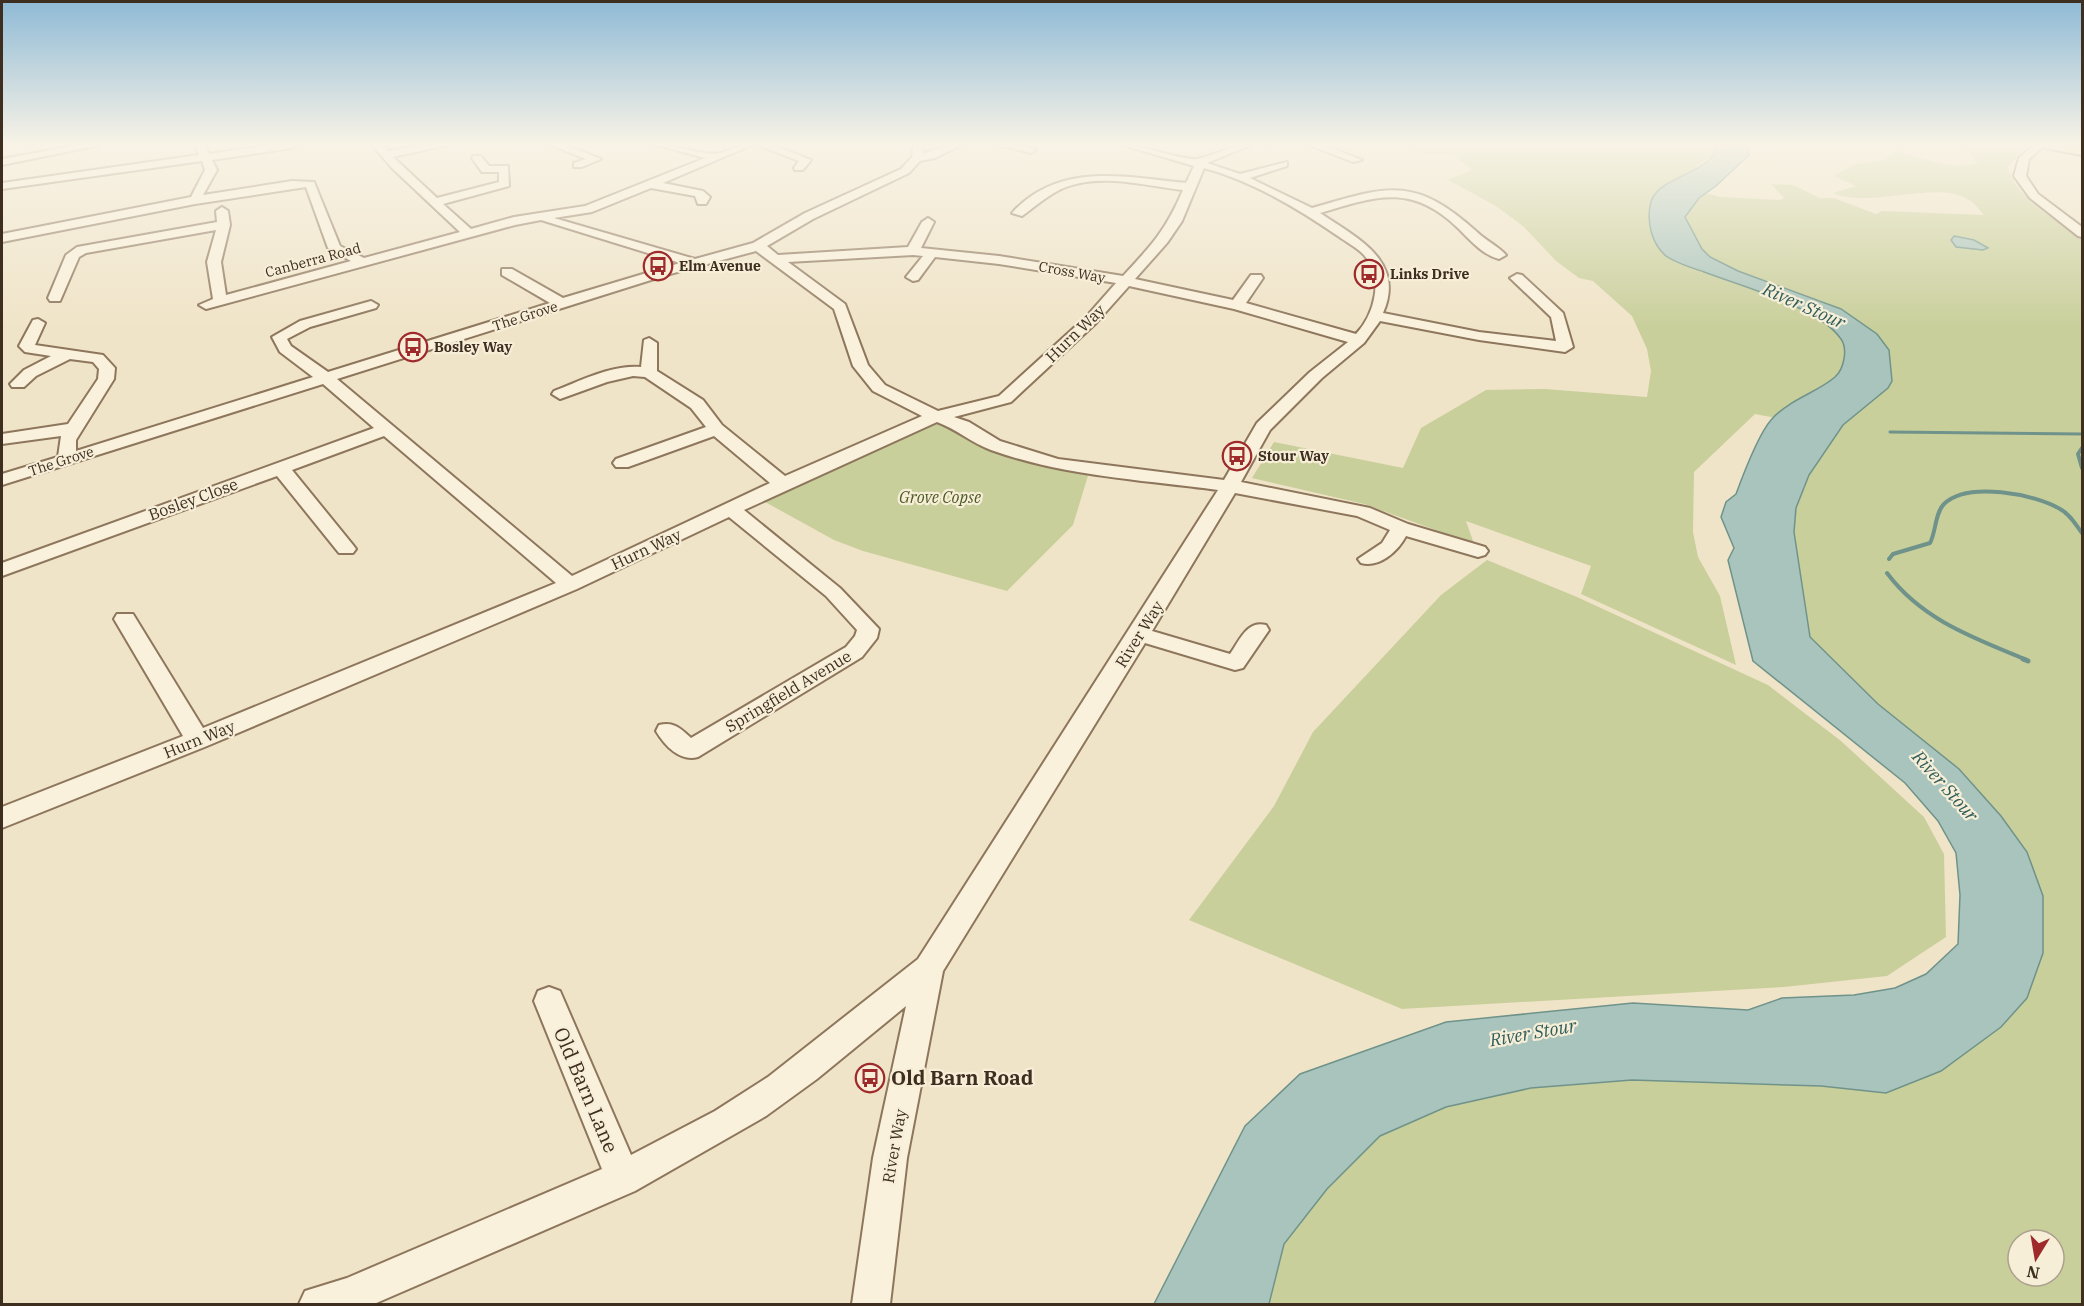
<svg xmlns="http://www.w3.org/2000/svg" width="2084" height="1306" font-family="'IBM Plex Serif',serif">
<rect width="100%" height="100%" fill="#f0e4c8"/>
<!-- green -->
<path fill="#c9cf9b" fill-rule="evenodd" d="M1409,145H1718L1713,156L1668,184L1721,197L1780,200L1784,198L1771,184L1793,185L1820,198H1834L1876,214L1882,211L1984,215C1981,212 1976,205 1972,202C1940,177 1872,210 1833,193L1856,186L1834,176L1855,164L1885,160L1896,151C1925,157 1948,171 1978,163L1962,145H2027L2008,167C2015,198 2057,221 2082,238V1304H1269L1284,1244L1327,1189L1380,1136L1446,1107L1531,1088L1632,1080L1821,1086L1886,1093L2027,998L2043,953V896L2001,816L1959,769L1878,704L1810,637L1794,532L1796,508L1809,475L1839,430L1755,414L1694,472L1693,532L1698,557L1720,596L1736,665L1581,594L1591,566L1466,521L1474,544L1364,504L1252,478L1274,442L1403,468L1421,428L1486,390L1545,389L1647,397L1651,371L1647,349L1632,316L1593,281L1579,278L1556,261L1524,227L1496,206L1448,180L1472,170L1452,154L1429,155ZM2018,1240H2054V1276H2018Z
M937,416L994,445L1090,469L1073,525L1007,591L863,551L834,540L756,497Z
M1487,560L1577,597L1768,685L1841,741L1924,817L1944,854L1946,937L1887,976L1784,987L1402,1009L1189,920L1274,806L1313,732L1441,595Z"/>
<!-- water -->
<path fill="#a9c4bc" stroke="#6f938a" stroke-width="1.5" d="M1718,145H1747L1749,155L1716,186L1699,198L1685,217L1702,249L1710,257L1738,271L1841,309L1877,334L1889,350L1892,381L1888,388L1843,425L1809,475L1796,508L1794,532L1810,637L1878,704L1959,769L2001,816L2027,852L2043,896V953L2027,998L2001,1027L1941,1071L1886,1093L1821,1086L1632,1080L1531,1088L1446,1107L1380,1136L1327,1189L1284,1244L1269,1304H1154L1245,1126L1300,1074L1446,1022L1633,1003L1748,1010L1782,998L1854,995L1895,988L1926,974L1958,944L1960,895L1956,853L1938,821L1905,783L1753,661L1728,560L1734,548L1721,517L1726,502L1736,494C1743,475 1758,435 1771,420C1788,400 1818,392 1835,377C1844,369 1848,349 1841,339C1819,307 1741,286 1704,272C1691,267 1677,264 1666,256C1652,244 1647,224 1650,206C1654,175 1713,175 1718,145Z
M1954,236L1974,240L1988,248L1983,250L1956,247L1951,240Z"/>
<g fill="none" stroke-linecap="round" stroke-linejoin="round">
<!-- stream-far2 -->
<path stroke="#6f938a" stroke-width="3" d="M1890,432L2082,434"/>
<!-- stream-far1 -->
<path stroke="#6f938a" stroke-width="4" d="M2082,448L2078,454L2082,468
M1889,559L1893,554L1930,543C1936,532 1935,513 1944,504C1967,481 2035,494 2060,509C2070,514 2076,525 2082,533
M1887,573C1922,620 1974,638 2027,660"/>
<!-- stream -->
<path stroke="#6f938a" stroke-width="5" d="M2023,659L2028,661"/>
<!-- minor casing -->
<g stroke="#8d765c" stroke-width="4">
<path id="minor" d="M78,145H100L2,165V159Z
M195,145H205L209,154L270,145H297L292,148L212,160L217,170L203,195L292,181L314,182L340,246L364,258L460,232L392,168L372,145H383L388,151L424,145H447L393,157L437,198L499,182V172H482L472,158L473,156H481L489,166H508L509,186L443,204L471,229L514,217L585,206L705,158L657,145C677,145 698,154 715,154C726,153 736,145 752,145L663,183L703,191L710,197L706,204H698L695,196L651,188L592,212L554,218L695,259L753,243L805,213L901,169L912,157L914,145H924L923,154L947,145H961L935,158L920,161L909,173L813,219L767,246L778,255L908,247L922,222L928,218L934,222L921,248L999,256L1123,276C1152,245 1166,230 1183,190C1147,186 1102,173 1066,187C1050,193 1036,206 1022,216L1012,213C1059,161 1126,177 1186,183L1194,166L1123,145C1144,145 1184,161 1197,159C1216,155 1231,145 1251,145L1207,163L1240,174L1287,162V166L1250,178L1312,208C1388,186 1414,175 1477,232C1485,240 1498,246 1506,255L1499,259C1483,255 1470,240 1458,228C1411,183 1377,196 1320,213C1357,238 1406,261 1383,313L1479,332L1556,341L1551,317L1510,278L1517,274L1522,275L1563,313L1573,347L1565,352L1479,340L1380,321L1364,343L1322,378L1270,430L1241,482L1370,508L1408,524L1485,547L1488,551L1485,555L1478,557L1406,536C1398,551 1380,568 1361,563L1358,559L1382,543L1390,530L1357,516L1235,493L1152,631L1230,654C1240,640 1247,620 1266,625L1269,630L1243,668L1235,670L1145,643L943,971L907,1158L890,1304H852L873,1158L906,1006L817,1079L766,1116L635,1191L374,1304H299L305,1291L347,1278L602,1169L534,1001L538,991L549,987L560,991L631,1155L715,1111L768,1077L918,959L1218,490C1142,480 1063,476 991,450C972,443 956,429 937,422L744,510L840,588L879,629L877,638L862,657L698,757C680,762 665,746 656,731L659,725C674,721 681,729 691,738L846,647L855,636L857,630L826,596L729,517L577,589L207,746L2,828V807L183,736L114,619L117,614H133L203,728L556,583L384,436L292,470L353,545L356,549L353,553H339L277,476L2,576V563L374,428L323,384L2,485V474L58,457L61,436L2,444V434L68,424L98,379L99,369L93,362L70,359L36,376L24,387H12L10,384L24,370L51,356L25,352L19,346L33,320L38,319L45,323L35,345L103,355L115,368L114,379L76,440V451L313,377L280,352L272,337L300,321L371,301L378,305L376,308L310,327L287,339L291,346L328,372L550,303L502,275V269H512L563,298L680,263L541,220L515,225L206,309L199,305L213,299L207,262L216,230L86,253L79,257L60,301H50L48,298L66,255L77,247L217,222L216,211L222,207L228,211L230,225L221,262L226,295L351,261L328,248L306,187L195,204L2,242V234L191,197L205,170L202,161L2,189V183L199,155ZM1204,168C1252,181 1297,208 1338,236C1346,242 1358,248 1364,255C1385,278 1374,315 1356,334L1246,303L1263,278L1261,275H1251L1233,300L1135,279L1167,243L1182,221ZM756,251L834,309L853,366L873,391L922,416L785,476L722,425L703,400L657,371V343L649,338L644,340L641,367C613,364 580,381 554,391L552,394L560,399L607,382L633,376L645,377L691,408L706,427L616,459L613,463L616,467H628L714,436L770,483L572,576L337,379L670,274ZM913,255L923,256L906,277L913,281L918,280L935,257L999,264L1116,283L1086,317L999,396L938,411L885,385L868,365L845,304L788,262ZM1129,286L1234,309L1348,342L1310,372L1257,423L1224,480L1058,459L1000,441L969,422L954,417L1011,402L1096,323Z
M551,145H566L601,159L582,167H574V163L586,159Z
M758,145H773L811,160L803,170H795L794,168L799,161Z
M999,145H1021L1036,150L1031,153Z
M1309,145H1324L1362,160L1353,162Z
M2034,145H2045L2029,159L2026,176L2038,194L2082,227V237L2078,236L2030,198L2014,176L2019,158Z"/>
</g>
<!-- major casing -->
<g stroke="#5b4430" stroke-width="4">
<path id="major" d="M2043,145L2082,147V155L2045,148Z"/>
</g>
<!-- minor -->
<use href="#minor" fill="#faf1dc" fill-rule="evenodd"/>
<!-- major -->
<use href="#major" fill="#f3d9a0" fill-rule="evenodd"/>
</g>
<!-- sky -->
<linearGradient id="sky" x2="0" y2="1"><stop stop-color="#8fbad6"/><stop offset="0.44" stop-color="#f8f3e6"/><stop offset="1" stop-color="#f8f3e6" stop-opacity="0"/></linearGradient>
<rect width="2084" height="328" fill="url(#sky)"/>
<!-- icons -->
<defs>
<g id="bus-ring" transform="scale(1.5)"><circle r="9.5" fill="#f7eed8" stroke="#9e2a2b" stroke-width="1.5"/><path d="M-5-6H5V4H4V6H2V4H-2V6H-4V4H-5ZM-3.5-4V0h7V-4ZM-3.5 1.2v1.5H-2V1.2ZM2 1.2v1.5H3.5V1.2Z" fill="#9e2a2b"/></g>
</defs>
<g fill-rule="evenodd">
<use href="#bus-ring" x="658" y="266"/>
<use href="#bus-ring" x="1369" y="274"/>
<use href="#bus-ring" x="413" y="347"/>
<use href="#bus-ring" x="1237" y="456"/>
<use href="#bus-ring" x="870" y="1078"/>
</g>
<g text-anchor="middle" stroke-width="4.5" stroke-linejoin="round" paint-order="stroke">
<!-- far-street labels -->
<g font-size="14" fill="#3d2e20" stroke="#f7eed8">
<text transform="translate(313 260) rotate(-15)" y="5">Canberra Road</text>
<text transform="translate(1072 272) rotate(10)" y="5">Cross Way</text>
<text transform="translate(525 316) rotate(-18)" y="5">The Grove</text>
<text transform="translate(61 461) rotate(-18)" y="5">The Grove</text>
</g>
<!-- far-poi labels -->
<g font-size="14" font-weight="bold" fill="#3d2e20" stroke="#f7eed8" text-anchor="start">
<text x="679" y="271">Elm Avenue</text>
<text x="1390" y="279">Links Drive</text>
<text x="434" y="352">Bosley Way</text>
<text x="1258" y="461">Stour Way</text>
</g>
<!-- street labels -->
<g font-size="16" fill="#3d2e20" stroke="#f7eed8">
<text transform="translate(1075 333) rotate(-44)" y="6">Hurn Way</text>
<text transform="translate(193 499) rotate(-20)" y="6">Bosley Close</text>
<text transform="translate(646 549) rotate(-25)" y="6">Hurn Way</text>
<text transform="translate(1139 634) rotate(-58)" y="6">River Way</text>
<text transform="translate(788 691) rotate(-31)" y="6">Springfield Avenue</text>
<text transform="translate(199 739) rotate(-22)" y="6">Hurn Way</text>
<text transform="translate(894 1146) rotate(-80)" y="6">River Way</text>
</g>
<!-- park labels -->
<g font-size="16" font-style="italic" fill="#4d5a26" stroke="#f7eed8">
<text x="940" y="503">Grove Copse</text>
</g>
<!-- water labels -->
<g font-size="18" font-style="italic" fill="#2f5d5a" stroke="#f7eed8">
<text transform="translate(1804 306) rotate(24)" y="6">River Stour</text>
<text transform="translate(1945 786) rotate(48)" y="6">River Stour</text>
<text transform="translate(1533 1033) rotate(-10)" y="6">River Stour</text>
</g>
<!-- near-poi labels -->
<g font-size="20" font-weight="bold" fill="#3d2e20" stroke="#f7eed8" text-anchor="start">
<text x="891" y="1085">Old Barn Road</text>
</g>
<!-- near-street labels -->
<g font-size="20" fill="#3d2e20" stroke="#f7eed8">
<text transform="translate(586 1090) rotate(67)" y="7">Old Barn Lane</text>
</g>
</g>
<!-- border -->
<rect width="2084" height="1306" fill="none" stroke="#3d2e20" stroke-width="6"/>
<!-- north arrow -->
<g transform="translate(2036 1258) rotate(191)"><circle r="28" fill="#f7eed8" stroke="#ada18e" stroke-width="1.5"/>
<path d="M0-4.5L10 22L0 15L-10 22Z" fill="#9e2a2b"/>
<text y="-9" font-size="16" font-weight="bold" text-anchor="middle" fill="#3d2e20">N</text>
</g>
</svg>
